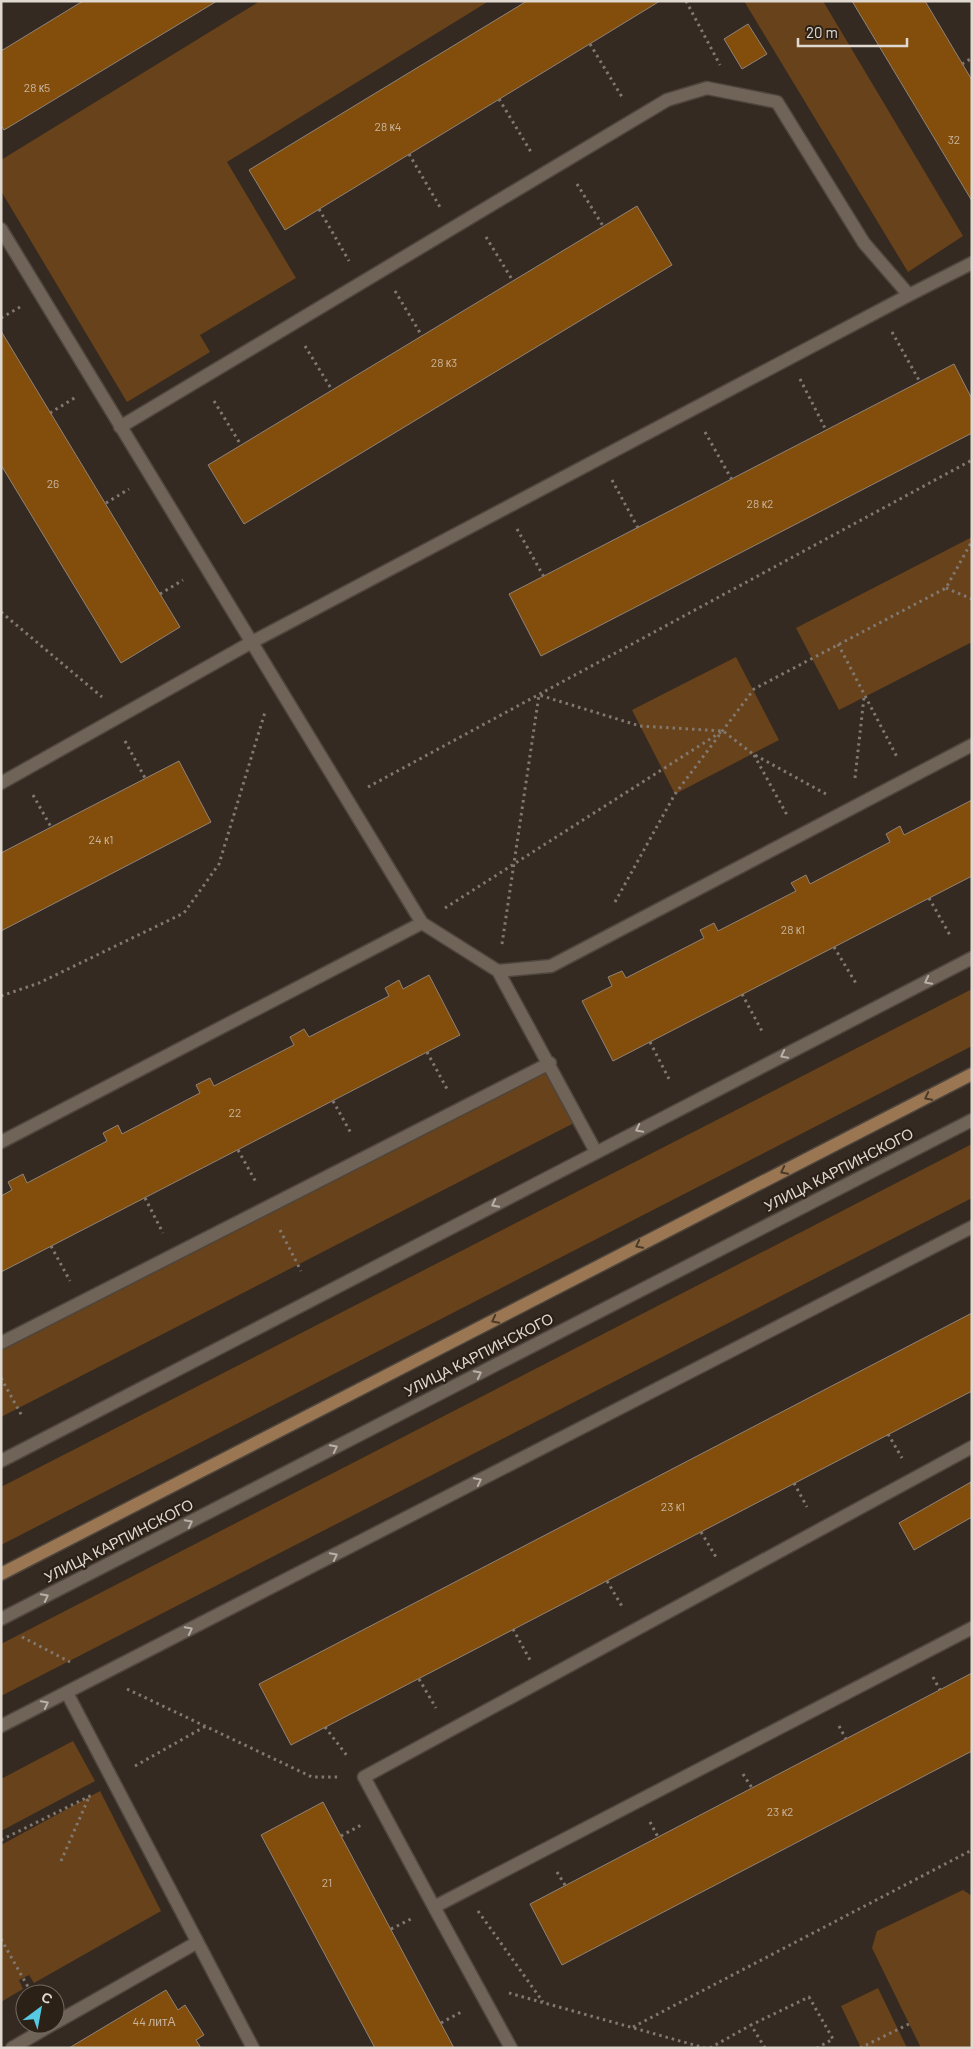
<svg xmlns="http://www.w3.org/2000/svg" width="973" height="2049" font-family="Barlow,sans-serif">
<rect width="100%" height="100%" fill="#352a21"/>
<!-- green -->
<path fill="#68421a" d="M260,1H489L227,162L296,278L200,335L210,352L127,402L1,191V160Z
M744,1H823L963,236L908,272Z
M972,537V642L839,710L796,628Z
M736,657L779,740L675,794L632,710Z
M972,989V1046L1,1545V1487Z
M548,1072L574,1123L1,1417V1351Z
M972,1144V1198L1,1696V1644Z
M73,1741L95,1781L1,1831V1779Z
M100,1791L161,1911L34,1983L29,1975L19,1980L23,1989L1,2002V1845Z
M963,1890L972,1896V2048H921L872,1948L877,1931Z
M878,1988L907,2048H861L841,2006Z"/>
<!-- building -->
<path fill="#834e0b" stroke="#8f8377" d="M83,1H217L4,130L1,125V51Z
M527,1H660L285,230L249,170Z
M852,1H925L972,80V201Z
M748,24L767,54L742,69L724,39Z
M637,206L672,265L244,524L208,465Z
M1,331L180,627L121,663L1,465Z
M954,364L972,399V433L541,656L509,594Z
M179,761L211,822L1,931V853Z
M972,800V876L613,1061L582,1001L612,986L608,977L622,971L626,978L704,938L700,930L714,923L718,931L796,891L791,883L806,875L810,884L890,842L886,834L900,826L904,835Z
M429,975L460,1035L1,1272V1196L12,1190L8,1182L23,1174L27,1183L107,1141L103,1133L118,1125L122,1134L200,1093L196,1085L210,1078L214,1086L294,1045L290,1037L304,1029L309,1037L389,996L385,988L399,980L403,989Z
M972,1313V1391L291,1745L259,1684Z
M971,1482L972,1517L914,1550L899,1523Z
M972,1673V1751L562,1965L530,1904Z
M323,1802L341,1836L454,2048H375L261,1835Z
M166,1990L178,2010L185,2005L204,2035L196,2040L201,2048H69Z"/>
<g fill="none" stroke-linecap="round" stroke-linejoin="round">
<!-- lane casing -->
<g stroke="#4f463e" stroke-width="15">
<path id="lane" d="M1,229L422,923L498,971L596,1152
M120,427L667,100L707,88L777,102L864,243L909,295L972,263
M1,783L252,642L909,295
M498,971L551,966L972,745
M1,1142L422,923
M1,1343L550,1063
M972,1447L364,1777L434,1907L972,1628
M67,1693L253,2048
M434,1907L511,2048
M55,2023L196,1943
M12,2048L53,2024"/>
</g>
<!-- street casing -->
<g stroke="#4f463e" stroke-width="15">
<path id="street" d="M1,1461L972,958
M1,1619L972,1120
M1,1726L972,1227"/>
</g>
<!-- secondary casing -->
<g stroke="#4f463e" stroke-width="15">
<path id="secondary" d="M1,1574L972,1074"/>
</g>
<!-- path -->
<path stroke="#817870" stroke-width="3" stroke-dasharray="2.5 4" stroke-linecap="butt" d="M686,1L720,65
M590,44L622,97
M1,50L2,51
M962,64L972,58
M499,99L531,152
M409,154L440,207
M577,184L603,226
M319,209L349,261
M486,237L513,281
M395,291L422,336
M1,318L20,307
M892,332L920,382
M305,346L332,390
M800,379L826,430
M214,401L241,445
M50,413L76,397
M705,432L732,480
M612,480L638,528
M106,503L129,489
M517,529L544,577
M946,588L972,599
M160,594L183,580
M1,612L102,697
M838,644L897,757
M125,741L145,778
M754,755L787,815
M855,778L864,697
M368,787L972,460
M33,795L51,827
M929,898L951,937
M615,902L675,794L754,689L946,588L972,541
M445,908L721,732
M502,944L539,695L640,726L723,731L753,754L826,794
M834,947L857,985
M742,994L763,1033
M1,996L39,983L184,913L219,864L265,712
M650,1042L670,1081
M427,1052L447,1089
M333,1101L352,1135
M238,1150L257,1184
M145,1198L163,1233
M280,1230L301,1271
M51,1246L70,1281
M1,1378L22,1416
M888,1434L902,1458
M794,1483L807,1507
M701,1532L716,1557
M607,1581L623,1608
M513,1629L530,1660
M22,1637L70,1662
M933,1677L940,1690
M419,1679L436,1708
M127,1689L312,1777H339
M839,1726L846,1739
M325,1727L348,1757
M135,1766L206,1726
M743,1774L752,1788
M650,1822L658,1837
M341,1836L363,1824
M1,1840L92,1795
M61,1861L89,1797
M557,1872L565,1885
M478,1911L543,2002
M391,1929L413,1918
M1,1939L32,1994
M509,1993L705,2048
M441,2023L463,2011
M633,2027L972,1850
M710,2048L751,2025
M765,2048L751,2025L809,1997L833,2039L817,2048
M860,2048L909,2024"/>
<!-- lane -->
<use href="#lane" stroke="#706459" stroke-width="12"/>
<!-- street -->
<use href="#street" stroke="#706459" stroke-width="12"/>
<!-- secondary -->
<use href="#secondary" stroke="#9a7752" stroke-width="12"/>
</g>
<!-- one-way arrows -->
<defs><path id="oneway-chevron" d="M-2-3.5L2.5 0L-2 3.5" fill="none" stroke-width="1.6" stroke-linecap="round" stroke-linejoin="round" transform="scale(1.25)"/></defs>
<g stroke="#b9b0a8">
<use href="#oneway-chevron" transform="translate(928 981) rotate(153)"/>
<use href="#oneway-chevron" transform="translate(784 1055) rotate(153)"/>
<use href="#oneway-chevron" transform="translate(639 1129) rotate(153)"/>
<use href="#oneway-chevron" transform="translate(495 1204) rotate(153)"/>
<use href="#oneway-chevron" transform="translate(478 1374) rotate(-27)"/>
<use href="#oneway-chevron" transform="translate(334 1448) rotate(-27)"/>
<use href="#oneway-chevron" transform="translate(478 1481) rotate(-27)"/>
<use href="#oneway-chevron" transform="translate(189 1523) rotate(-27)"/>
<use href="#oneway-chevron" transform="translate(334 1556) rotate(-27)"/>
<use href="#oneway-chevron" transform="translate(45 1597) rotate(-27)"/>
<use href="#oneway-chevron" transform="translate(189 1630) rotate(-27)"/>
<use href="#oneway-chevron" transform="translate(45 1704) rotate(-27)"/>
</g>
<g stroke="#4c3b29">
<use href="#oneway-chevron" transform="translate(928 1097) rotate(153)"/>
<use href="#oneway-chevron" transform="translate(784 1171) rotate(153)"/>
<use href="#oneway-chevron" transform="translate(639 1245) rotate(153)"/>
<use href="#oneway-chevron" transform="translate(495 1320) rotate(153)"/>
</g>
<g text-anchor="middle" stroke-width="4.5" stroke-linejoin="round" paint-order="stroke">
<!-- number labels -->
<g font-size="12" fill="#c9b6a0">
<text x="37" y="92">28 к5</text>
<text x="388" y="131">28 к4</text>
<text x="954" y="144">32</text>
<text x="444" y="367">28 к3</text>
<text x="53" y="488">26</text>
<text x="760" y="508">28 к2</text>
<text x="101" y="844">24 к1</text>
<text x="793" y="934">28 к1</text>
<text x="235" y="1117">22</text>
<text x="673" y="1511">23 к1</text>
<text x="780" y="1816">23 к2</text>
<text x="327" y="1887">21</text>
<text x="154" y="2026">44 литА</text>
</g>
<!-- street labels -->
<g font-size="15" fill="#e0d9d2" stroke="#2b2117">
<text transform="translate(839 1170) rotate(-27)" y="5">УЛИЦА КАРПИНСКОГО</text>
<text transform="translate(479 1355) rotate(-27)" y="5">УЛИЦА КАРПИНСКОГО</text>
<text transform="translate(119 1541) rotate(-27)" y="5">УЛИЦА КАРПИНСКОГО</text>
</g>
</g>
<!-- border -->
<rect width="973" height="2049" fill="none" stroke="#e0d9d2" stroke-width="5"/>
<!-- north arrow -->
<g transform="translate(40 2009) rotate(32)"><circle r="24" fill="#2b2117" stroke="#736b62"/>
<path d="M0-4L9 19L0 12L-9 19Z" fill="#57c9e2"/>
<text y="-8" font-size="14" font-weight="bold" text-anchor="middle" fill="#e0d9d2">С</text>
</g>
<!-- scale -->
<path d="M798 38v8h109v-8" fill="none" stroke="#e0d9d2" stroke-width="2.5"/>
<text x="806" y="38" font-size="15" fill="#e0d9d2" stroke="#2b2117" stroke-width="4" paint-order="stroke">20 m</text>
</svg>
